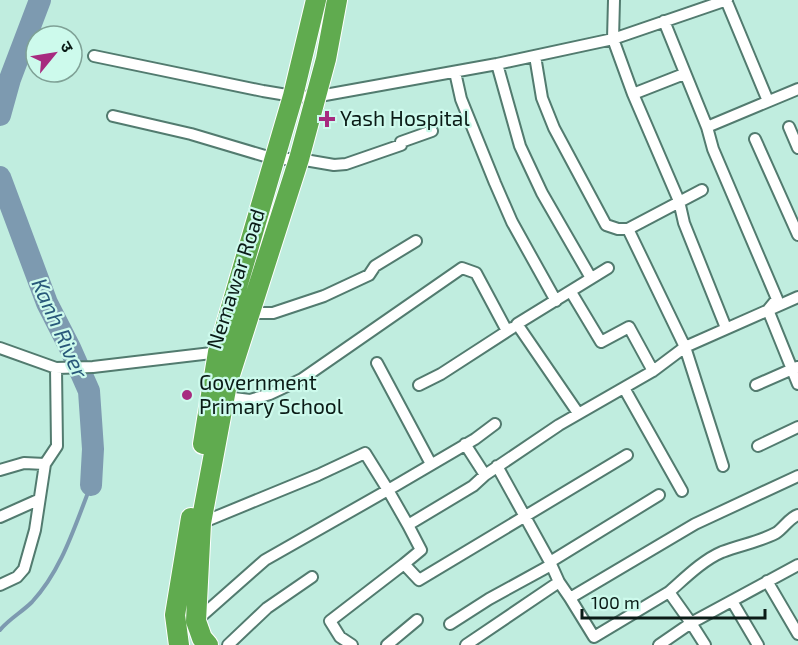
<svg xmlns="http://www.w3.org/2000/svg" width="798" height="645" font-family="'Exo 2','Noto Sans Devanagari',sans-serif">
<rect width="100%" height="100%" fill="#c0eddf"/>
<g fill="none" stroke-linecap="round" stroke-linejoin="round">
<!-- stream -->
<path stroke="#7d9ab0" stroke-width="4" d="M0,630C9,619 22,612 32,602C62,570 75,525 91,485"/>
<!-- river -->
<path stroke="#7d9ab0" stroke-width="22" d="M0,115L10,79L40,0
M0,177L47,303L70,348L89,391L93,449L91,485"/>
<!-- street casing -->
<g stroke="#527b6f" stroke-width="14">
<path id="street" d="M614,0L613,39L727,0
M726,0L768,101
M664,21L707,127L713,149L777,299L768,310L798,384
M94,56L263,91L293,96L314,97L497,64L613,39L633,94L679,201L684,223L726,328
M535,56L542,98L554,128L606,225L618,229H628L702,190
M497,64L520,146L542,193L591,278
M455,72L461,99L495,183L512,222L556,301
M633,94L684,74
M113,116L191,134L275,159H299L334,165L346,164L401,145V142L432,131
M707,127L798,89
M789,127L798,148
M755,139L798,235
M628,229L685,347L723,466
M571,292L601,342L629,327L653,371
M250,313H273L324,296L369,275L375,266L416,241
M0,348L56,368L93,367L220,352
M377,363L431,464
M419,385L441,374L512,328
M756,385L797,367
M624,388L682,491
M225,397L250,400L270,394L302,379L462,268L476,273L507,331
M578,413L517,324L608,268
M465,444L485,475
M758,446L798,427
M0,470L24,463L45,464
M0,517L38,500
M201,523L318,475L365,453L388,490L475,439L495,424
M550,562L659,495
M404,564L421,550L408,525
M767,581L798,634
M559,582L570,598L695,524L798,476
M0,585L17,577L24,569L35,530L45,464L57,446L56,368
M669,592C685,578 703,560 722,552C740,545 759,542 776,533C784,528 789,518 798,515
M570,598L594,637L669,592L691,623L798,565
M732,601L758,645
M197,620L265,560L388,490L408,525L473,486L485,475L559,425L653,371L685,347L798,297
M450,624L489,599L551,565
M228,645L267,608L312,577
M352,645L340,637L330,621L404,564L419,580L627,455
M387,645L417,620
M466,645L559,582L550,562L497,466
M659,645L691,623L705,645"/>
</g>
<!-- highway casing -->
<g stroke="#fff" stroke-width="22">
<path id="highway" d="M203,444L218,352L293,96L316,0
M179,645L175,615L191,518
M208,645L202,638L196,621L201,523L227,384L299,159L326,59L337,0"/>
</g>
<!-- street -->
<use href="#street" stroke="#fff" stroke-width="10"/>
<!-- highway -->
<use href="#highway" stroke="#60ab4f" stroke-width="20"/>
</g>
<!-- markers -->
<g fill="#a72b7f" stroke="#cdfaec" stroke-width="2">
<path d="M324 110h6v6h6v6h-6v6h-6v-6h-6v-6h6z"/>
<circle cx="187" cy="395" r="6"/>
</g>
<g text-anchor="middle" stroke-width="4.5" stroke-linejoin="round" paint-order="stroke">
<!-- poi labels -->
<g font-size="21" fill="#0a1b16" stroke="#cdfaec" text-anchor="start">
<text x="340" y="126">Yash Hospital</text>
<text x="199" y="390">Government<tspan x="199" dy="24">Primary School</tspan></text>
</g>
<!-- street labels -->
<g font-size="21" fill="#0a1b16" stroke="#cdfaec">
<text transform="translate(236 279) rotate(-72)" y="7">Nemawar Road</text>
</g>
<!-- water labels -->
<g font-size="22" font-style="italic" fill="#28587a" stroke="#cdfaec">
<text transform="translate(60 328) rotate(66)" y="8">Kanh River</text>
</g>
</g>
<!-- north arrow -->
<g transform="translate(54 54) rotate(60)"><circle r="28" fill="#cdfaec" stroke="#7fa196" stroke-width="1.5"/>
<path d="M0-4.5L10 22L0 15L-10 22Z" fill="#a72b7f"/>
<text y="-9" font-size="16" font-weight="bold" text-anchor="middle" fill="#0a1b16">उ</text>
</g>
<!-- scale -->
<path d="M582 609v9h183v-9" fill="none" stroke="#0a1b16" stroke-width="3"/>
<text x="591" y="609" font-size="18" fill="#0a1b16" stroke="#cdfaec" stroke-width="4.5" paint-order="stroke">100 m</text>
</svg>
